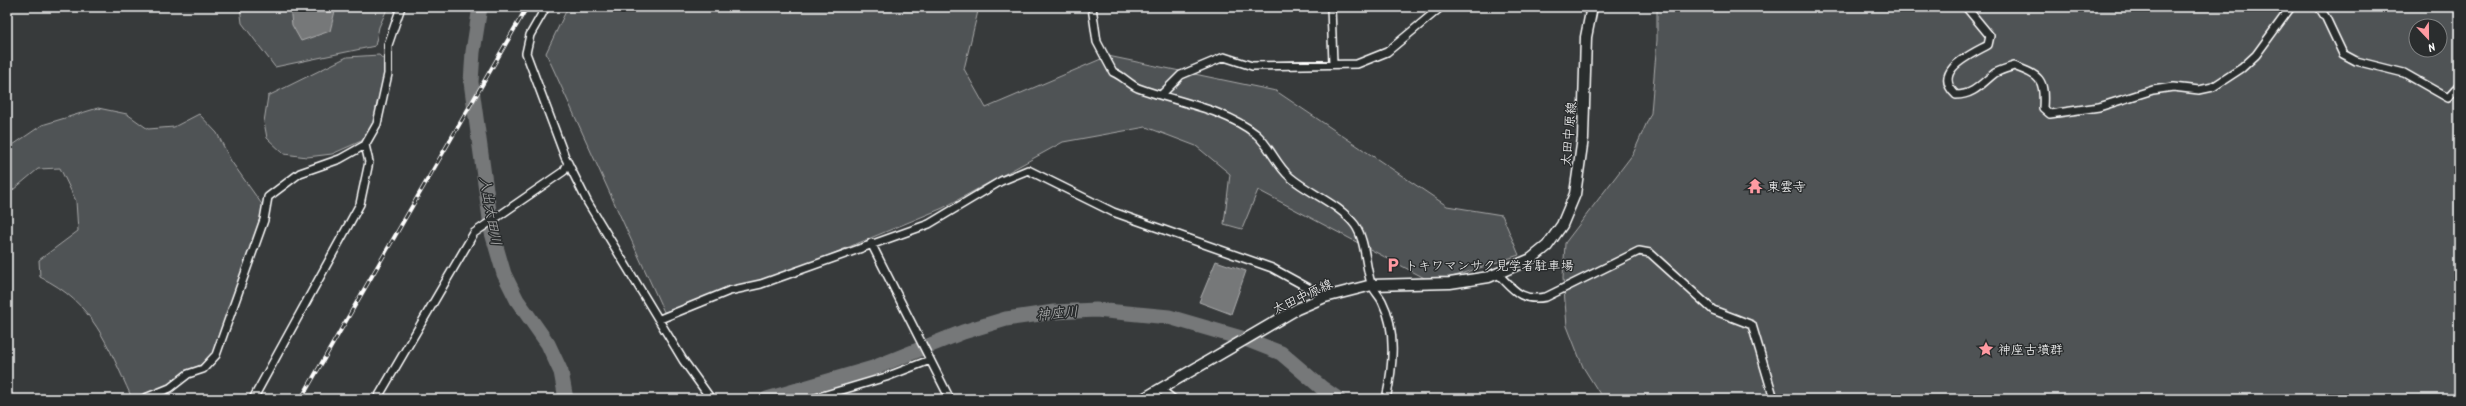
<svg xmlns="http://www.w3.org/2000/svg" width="2466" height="406" font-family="Kalam,'Klee One',sans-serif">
<rect width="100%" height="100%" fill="#373a3b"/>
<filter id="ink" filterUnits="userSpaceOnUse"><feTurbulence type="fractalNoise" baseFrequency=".025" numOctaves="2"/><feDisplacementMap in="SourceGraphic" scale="8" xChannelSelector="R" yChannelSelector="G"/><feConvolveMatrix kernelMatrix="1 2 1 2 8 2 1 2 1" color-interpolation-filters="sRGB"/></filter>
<g filter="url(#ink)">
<!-- green -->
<path fill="#505354" stroke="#a8a9aa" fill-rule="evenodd" d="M240,7H388L379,27L375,46L275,67L242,23Z
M568,7H979L964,69L986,108L1108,56L1276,91L1447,206L1502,215L1519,255L1434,283L1258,190L1242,229L1224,224L1230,174L1196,146L1146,127L1063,142L943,208L757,285L664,312L546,53Z
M1657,7H2459V399H1603L1583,367L1567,326L1563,278L1565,243L1633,154L1651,113L1657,40ZM2416,26H2440V50H2416Z
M379,55L388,63L386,100L368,138L332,154L307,157L284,154L267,138L264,122L268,96L347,57Z
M98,108L127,114L148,129L174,127L199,114L217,133L231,161L266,210L216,355L150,396H131C108,346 93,302 40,277L39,260L78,231L76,201L60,168L38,169L7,195V149L42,125Z"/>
<!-- water -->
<path fill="#767879" stroke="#adaeaf" d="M290,7H336L330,31L301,41L292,25Z
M1216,261L1246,271L1231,314L1199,302Z"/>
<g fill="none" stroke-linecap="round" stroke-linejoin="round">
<!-- river -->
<path stroke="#767879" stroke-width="15" d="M480,7L473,52L471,82L492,233L504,274L517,300L548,344L561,372L566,399
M767,399L873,368L963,332L1006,319L1054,312L1096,310L1169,317L1248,340L1281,353L1322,388L1338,399"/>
<!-- minor casing -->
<g stroke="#fff" stroke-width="10">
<path id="minor" d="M546,7L530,35L526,53L565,157L588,203L683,360L711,399
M1092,7L1097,42L1113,72C1123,76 1129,84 1138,88C1176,102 1223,108 1256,134C1270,146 1276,165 1290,177C1310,194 1338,203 1355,225C1366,241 1365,265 1371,283C1373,290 1379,295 1382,301C1397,330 1393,368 1386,399
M1331,7L1333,64
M1966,7L1990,36L1988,45C1970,55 1931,71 1956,95C1974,95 1982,83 1995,73C2001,70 2008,68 2014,66C2040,76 2045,78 2043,108L2050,114L2099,107L2153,90L2173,87L2199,90L2213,87L2242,68L2256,55L2291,7
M2319,7L2326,18L2343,54L2356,61L2404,73L2448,98L2459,86
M1161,95L1181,75L1224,57L1252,66L1357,64L1387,52L1441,7
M871,243L950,399
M1498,274C1514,290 1521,302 1546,297L1639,251L1650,253L1713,310L1752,325L1774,399
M660,319L729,291L761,284L929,224L1001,181L1028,170L1113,212L1272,268L1325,297
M1160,389L1173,399
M143,399L170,388L188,374L203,369L216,355L264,220L268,197L300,173L340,159L365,145
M253,399L360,204L369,162L365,145L377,124L388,74V45L401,7
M377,399L474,233L564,171L568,163
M812,399L886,377L930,360"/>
</g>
<!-- secondary casing -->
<g stroke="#fff" stroke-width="13">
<path id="secondary" d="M1143,399L1297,309L1325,297L1372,285L1450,283L1489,277L1531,259L1547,246L1562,225L1575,194L1583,138L1586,37L1592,7"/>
</g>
<!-- minor -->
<use href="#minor" stroke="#2a2d2e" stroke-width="7"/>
<!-- secondary -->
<use href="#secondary" stroke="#2a2d2e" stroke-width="10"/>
<!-- rail casing -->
<g stroke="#fff" stroke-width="4">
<path id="rail" d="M301,399L527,7"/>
</g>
<!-- rail -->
<use href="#rail" stroke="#2a2d2e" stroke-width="2.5" stroke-dasharray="8" stroke-linecap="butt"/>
</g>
</g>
<!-- icons -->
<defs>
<g id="temple-bare" transform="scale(1.2)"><path d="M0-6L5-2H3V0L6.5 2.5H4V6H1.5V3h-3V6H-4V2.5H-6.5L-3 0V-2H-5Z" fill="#ff9aa2" stroke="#2a2d2e" stroke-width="2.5" paint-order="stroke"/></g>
<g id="parking-bare" transform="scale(1.2)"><path d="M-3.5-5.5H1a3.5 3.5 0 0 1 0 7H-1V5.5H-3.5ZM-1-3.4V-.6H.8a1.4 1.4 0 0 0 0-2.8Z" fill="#ff9aa2" stroke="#2a2d2e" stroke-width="2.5" paint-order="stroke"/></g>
<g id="sight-bare" transform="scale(1.2)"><path d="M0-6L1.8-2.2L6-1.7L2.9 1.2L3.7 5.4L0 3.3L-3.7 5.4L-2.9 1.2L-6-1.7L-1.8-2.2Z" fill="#ff9aa2" stroke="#2a2d2e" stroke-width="2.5" paint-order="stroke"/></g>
</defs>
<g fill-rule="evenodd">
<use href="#temple-bare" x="1755" y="186"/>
<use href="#parking-bare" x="1393" y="265"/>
<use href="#sight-bare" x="1986" y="349"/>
</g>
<g text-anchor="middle" stroke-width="3" stroke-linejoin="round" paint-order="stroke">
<!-- street labels -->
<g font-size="13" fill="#fff" stroke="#2a2d2e">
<text transform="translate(1568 134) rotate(-85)" y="5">太田中原線</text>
<text transform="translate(1302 296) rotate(-25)" y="5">太田中原線</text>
</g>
<!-- poi labels -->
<g font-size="13" fill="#fff" stroke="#2a2d2e" text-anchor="start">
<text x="1767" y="191">東雲寺</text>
<text x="1405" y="270">トキワマンサク見学者駐車場</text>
<text x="1998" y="354">神座古墳群</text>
</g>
<!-- water labels -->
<g font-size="14" font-style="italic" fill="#b4b5b5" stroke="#2a2d2e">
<text transform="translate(491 211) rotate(80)" y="5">入出太田川</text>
<text transform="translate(1057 313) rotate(-5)" y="5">神座川</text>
</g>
</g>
<!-- margin -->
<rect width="2466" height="406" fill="none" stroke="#2a2d2e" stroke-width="24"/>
<rect x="12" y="12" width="2442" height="382" fill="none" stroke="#fff" stroke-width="1.5" filter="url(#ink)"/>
<!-- north arrow -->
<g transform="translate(2428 38) rotate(158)"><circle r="19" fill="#2a2d2e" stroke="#7f8182"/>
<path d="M0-3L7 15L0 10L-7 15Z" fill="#ff9aa2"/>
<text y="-6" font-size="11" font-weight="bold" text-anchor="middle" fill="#ffffff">N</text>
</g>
</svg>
